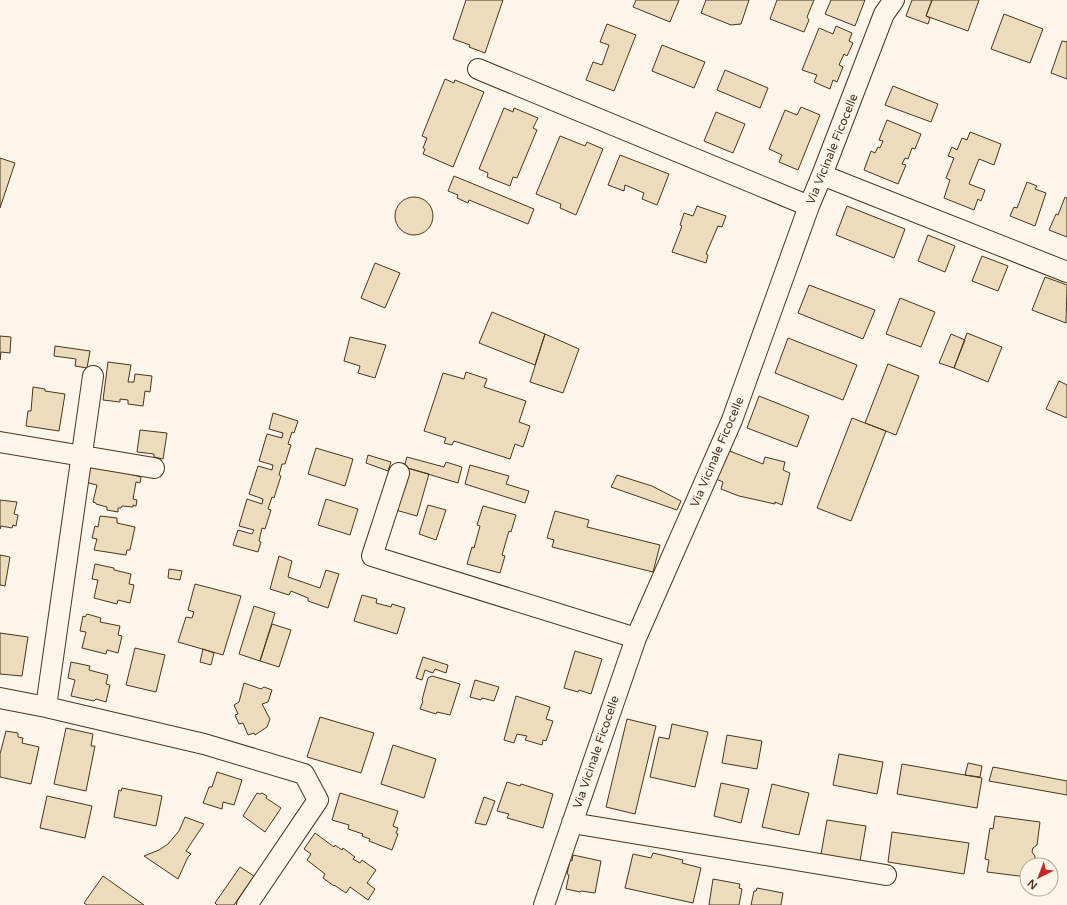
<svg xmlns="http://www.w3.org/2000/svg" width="1067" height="905" font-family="'Varela Round',sans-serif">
<rect width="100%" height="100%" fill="#fbf6e9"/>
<!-- building -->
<path fill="#ecdcbc" stroke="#4a3520" d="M466,0H503L485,53L469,47L470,45L453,39Z
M636,0H679L670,22L633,7Z
M706,0H749L741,24L731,25L701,13Z
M777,0H814L807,17L809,20L804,32L770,19Z
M831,0H865L855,26L825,14Z
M912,0H932L926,16L930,18L928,24L906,16Z
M932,0H979L968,31L926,16Z
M1004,14L1043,29L1030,63L991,49Z
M607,24L636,35L614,91L586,80L593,62L602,65L609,45L600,42Z
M836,26L852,33L849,41L853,43L847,56L844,54L839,65L843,67L837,82L833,80L830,89L814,82L817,75L802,70L819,28L833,34Z
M1062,41L1067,42V79L1051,73Z
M662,45L705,62L694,88L652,71Z
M725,70L768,88L760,108L717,90Z
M445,79L454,83L455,80L484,92L453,167L423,154L425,149L423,148L427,138L422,136Z
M893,86L938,104L931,122L885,105Z
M801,107L820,115L798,170L779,162L782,155L769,149L785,110L797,115Z
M504,108L513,112L514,108L538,118L533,128L537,130L517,178L513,177L510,186L487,177L488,173L479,169Z
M716,112L745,124L733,153L704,141Z
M887,120L921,134L915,149L912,148L908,159L905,158L902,164L906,165L898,184L864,170L871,151L875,153L878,147L880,148L883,141L879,140Z
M970,132L1001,144L994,165L979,159L969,184L985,190L981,201L978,199L974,210L944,198L950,180L946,178L954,158L948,156L952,147L957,150L962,138L967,140Z
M560,136L585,146L587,142L603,149L576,215L560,208L561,204L536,194Z
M620,155L669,174L657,205L642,199L644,193L625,185L624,191L608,185Z
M0,158L15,163L0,208Z
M454,176L534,209L528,224L469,200L468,203L457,198L458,195L448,191Z
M1027,182L1037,186L1035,189L1046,193L1035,226L1010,216L1014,207L1017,208Z
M395 216a19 19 0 1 1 38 0a19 19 0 1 1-38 0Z
M1065,197L1067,198V237L1049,230L1056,214L1058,215Z
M697,206L726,216L722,227L718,226L706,254L708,255L706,263L672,252L682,226L680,225L684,213L693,216Z
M847,206L905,229L894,258L836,235Z
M928,235L955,246L945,272L918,261Z
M982,256L1008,266L998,291L972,281Z
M375,263L400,273L385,308L361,298Z
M1045,277L1067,285L1066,323L1032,310Z
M809,285L875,310L863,339L798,313Z
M900,298L935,312L921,347L886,334Z
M492,312L545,334L535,365L479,343Z
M967,333L1002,347L988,382L954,368Z
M545,334L579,349L563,393L530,382Z
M951,334L965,340L954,368L939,363Z
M0,336L11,337L10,353L1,352L0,360Z
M350,337L386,345L375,378L358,373L360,366L344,361Z
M788,338L857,365L843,400L775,373Z
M55,346L90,351L87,368L75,366L76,359L54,356Z
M108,362L131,365L128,382H134L135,374L152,376L150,392L145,391L143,406L128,404V400L120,399V402L103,400Z
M888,364L919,376L896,435L865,423Z
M466,372L487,379L484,387L526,401L519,422L530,426L523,447L515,444L510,459L454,441L452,445L444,443L446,438L424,431L443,373L464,379Z
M1059,381L1067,385V418L1046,409Z
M33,387L45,389V391L65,394L59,431L26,426L28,411H31Z
M759,396L809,416L797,447L747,428Z
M273,413L298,421L294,433L292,432L288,444L291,445L285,464H282L279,475L281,476L274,498L272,497L268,509L271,510L265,529L262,528L259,541L261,542L258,552L233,545L238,530L252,534L254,530L239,526L247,499L262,504L263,499L249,494L258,466L272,470L273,465L259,461L267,434L282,438L283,433L269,429Z
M852,418L886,431L851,521L817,508Z
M140,430L167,433L163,459L154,457V454L137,452Z
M316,448L353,459L345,486L308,474Z
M727,450L763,464L765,457L785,462L783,470L790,473L782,505L775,502V504L739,496L721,489L723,482L716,479Z
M368,455L391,462L388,471L366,463Z
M407,457L444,467L446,462L462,467L458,483L404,467Z
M91,464L141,477L140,483L136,482L133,499L137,500L136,506L133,505V507L122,506L121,508H118V512L107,510V507L96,504V503L93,502L97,485L85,482L88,467Z
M470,465L509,476L506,484L529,491L525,503L465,484Z
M404,467L429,474L417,516L392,509Z
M617,475L652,486L681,501L677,510L611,487Z
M326,499L358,509L350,535L318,525Z
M0,500L17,502L14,514L18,515L16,526L13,525L12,528L1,526L0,529Z
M428,505L446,510L436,540L419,534Z
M483,506L516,515L511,532L509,531L502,555L505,556L500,573L467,564L472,547L474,548L480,526L477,525Z
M555,511L589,520L587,527L660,545L653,572L552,547L554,540L547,538Z
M100,516L117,518V523L135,527L130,550H127L126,555L94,550L97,539L92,538L95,526L98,527Z
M0,555L10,557L5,586L0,585Z
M279,556L292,561L288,577L320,588L326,570L339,574L328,608L308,601V598L291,591L289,595L270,589Z
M95,564L114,568V570L131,574L129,584L134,585L130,603L118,600L117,604L94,598L98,580L92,579Z
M169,569L182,571L180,580L168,578Z
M195,584L241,596L223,655L178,642L186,617L192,618L194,612L188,610Z
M362,595L377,599L376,603L391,607L392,604L405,608L397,634L354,621Z
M254,606L275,613L260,661L239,654Z
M87,614L101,618L100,622L120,626L118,635L122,636L118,653L107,650L106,654L82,648L86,632L80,631L83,616L85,617Z
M272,624L291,630L279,667L260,661Z
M0,633L28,637L22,676L0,674Z
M135,648L165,655L156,692L126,685Z
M203,649L214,653L211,665L200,662Z
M575,651L602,659L591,694L579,690L578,692L564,688Z
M423,657L448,665L446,673L435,669L433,673L425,670L422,680L416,678Z
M71,662L90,666L89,670L108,675L106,684L110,685L106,702L96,699L94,701L71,696L75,680L68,678Z
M432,676L460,684L450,715L437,712L436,714L420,709L423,701L422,700L428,678Z
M475,680L499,687L494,701L482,698L481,700L470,697Z
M244,683L261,689L264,687L272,690L268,702L262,704L270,719L267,727L255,735L254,733L248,735L243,723L239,724L235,715L238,714L234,705L239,702Z
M516,696L550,707L546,719L553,721L546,741L543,740L542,745L525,740L527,736L517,734L514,743L504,740Z
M320,717L374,733L361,773L307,757Z
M627,719L656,726L635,814L606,807Z
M672,724L708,732L695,787L650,777L659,737L669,739Z
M66,728L93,734L91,746H95L86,791L54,784Z
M6,731L18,733V737L23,738L22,743L39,747L31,784L0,777V754Z
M727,735L762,741L757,769L722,763Z
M393,745L436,759L424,798L381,784Z
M839,754L883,762L877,794L833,785Z
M968,763L982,766L980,777L965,775Z
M902,764L982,778L977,808L897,794Z
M993,767L1067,781V795L989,781Z
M217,772L242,780L234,805L223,802L222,809L203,803L209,787H212Z
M507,782L520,786L521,784L553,794L543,828L507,818L509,814L497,811Z
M721,783L749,789L741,823L714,816Z
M772,784L809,793L799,835L762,827Z
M122,788L162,796L156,826L114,817L119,790L121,791Z
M257,793L260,794L262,793L267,796L266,798L281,808L265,832L243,816Z
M340,793L398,811L393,826L398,828L396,833L398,834L392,850L369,841L370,839L362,836L363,834L348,829L349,825L332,820Z
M47,796L92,806L85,838L40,828Z
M484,797L495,801L486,825L475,823Z
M995,816L1040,822L1037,845L1033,848L1032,852L1035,856L1034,865H1027V877L987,872L989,860L985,859L990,828L993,829Z
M185,817L204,824L186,851L191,854L188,857L178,879L144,856L159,850L168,844L179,831Z
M827,820L866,826L859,867L820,860Z
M892,832L969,843L964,874L888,862Z
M315,833L334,847L335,845L342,850L343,848L355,857L353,859L360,863L362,860L376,870L367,883L375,889L368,900L350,887L346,893L334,885V886L323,878L325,874L307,860L311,854L304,849Z
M653,853L683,860L682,863L701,868L693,903L625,888L633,854L651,858Z
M573,855L601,861L595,893L581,891L580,892L566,889L569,875L567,874L570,860L572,861Z
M240,867L254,876L234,905H217L215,903Z
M103,876L144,905H87L84,903Z
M713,879L740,884L739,888L742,889L739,905H709Z
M757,888L783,893L781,905H751L754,891H756Z"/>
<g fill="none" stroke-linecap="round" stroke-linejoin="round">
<!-- minor casing -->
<g stroke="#4a3520" stroke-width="22">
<path id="minor" d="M478,69L809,206
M822,175L1067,272
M0,442L154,468
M399,473L372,556L636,638
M0,698L46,707L204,744L304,774L318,800L247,905
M46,707L93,376
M572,823L886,875
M544,905L636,638L732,420L809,206L822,175L884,14L894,0"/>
</g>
<!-- minor -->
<use href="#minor" stroke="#fbf6e9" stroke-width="20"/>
</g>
<g text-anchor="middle" stroke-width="3" stroke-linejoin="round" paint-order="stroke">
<!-- street labels -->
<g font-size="12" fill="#4a3520" stroke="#fbf6e9">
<text transform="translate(832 149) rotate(-68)" y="4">Via Vicinale Ficocelle</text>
<text transform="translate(717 452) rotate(-67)" y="4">Via Vicinale Ficocelle</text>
<text transform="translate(596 752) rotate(-71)" y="4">Via Vicinale Ficocelle</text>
</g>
</g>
<!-- north arrow -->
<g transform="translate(1039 877) rotate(222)"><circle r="19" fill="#fbf6e9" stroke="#b4a999"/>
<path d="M0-3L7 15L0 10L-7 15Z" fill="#c62828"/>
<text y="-6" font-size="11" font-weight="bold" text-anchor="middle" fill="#4a3520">N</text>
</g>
</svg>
